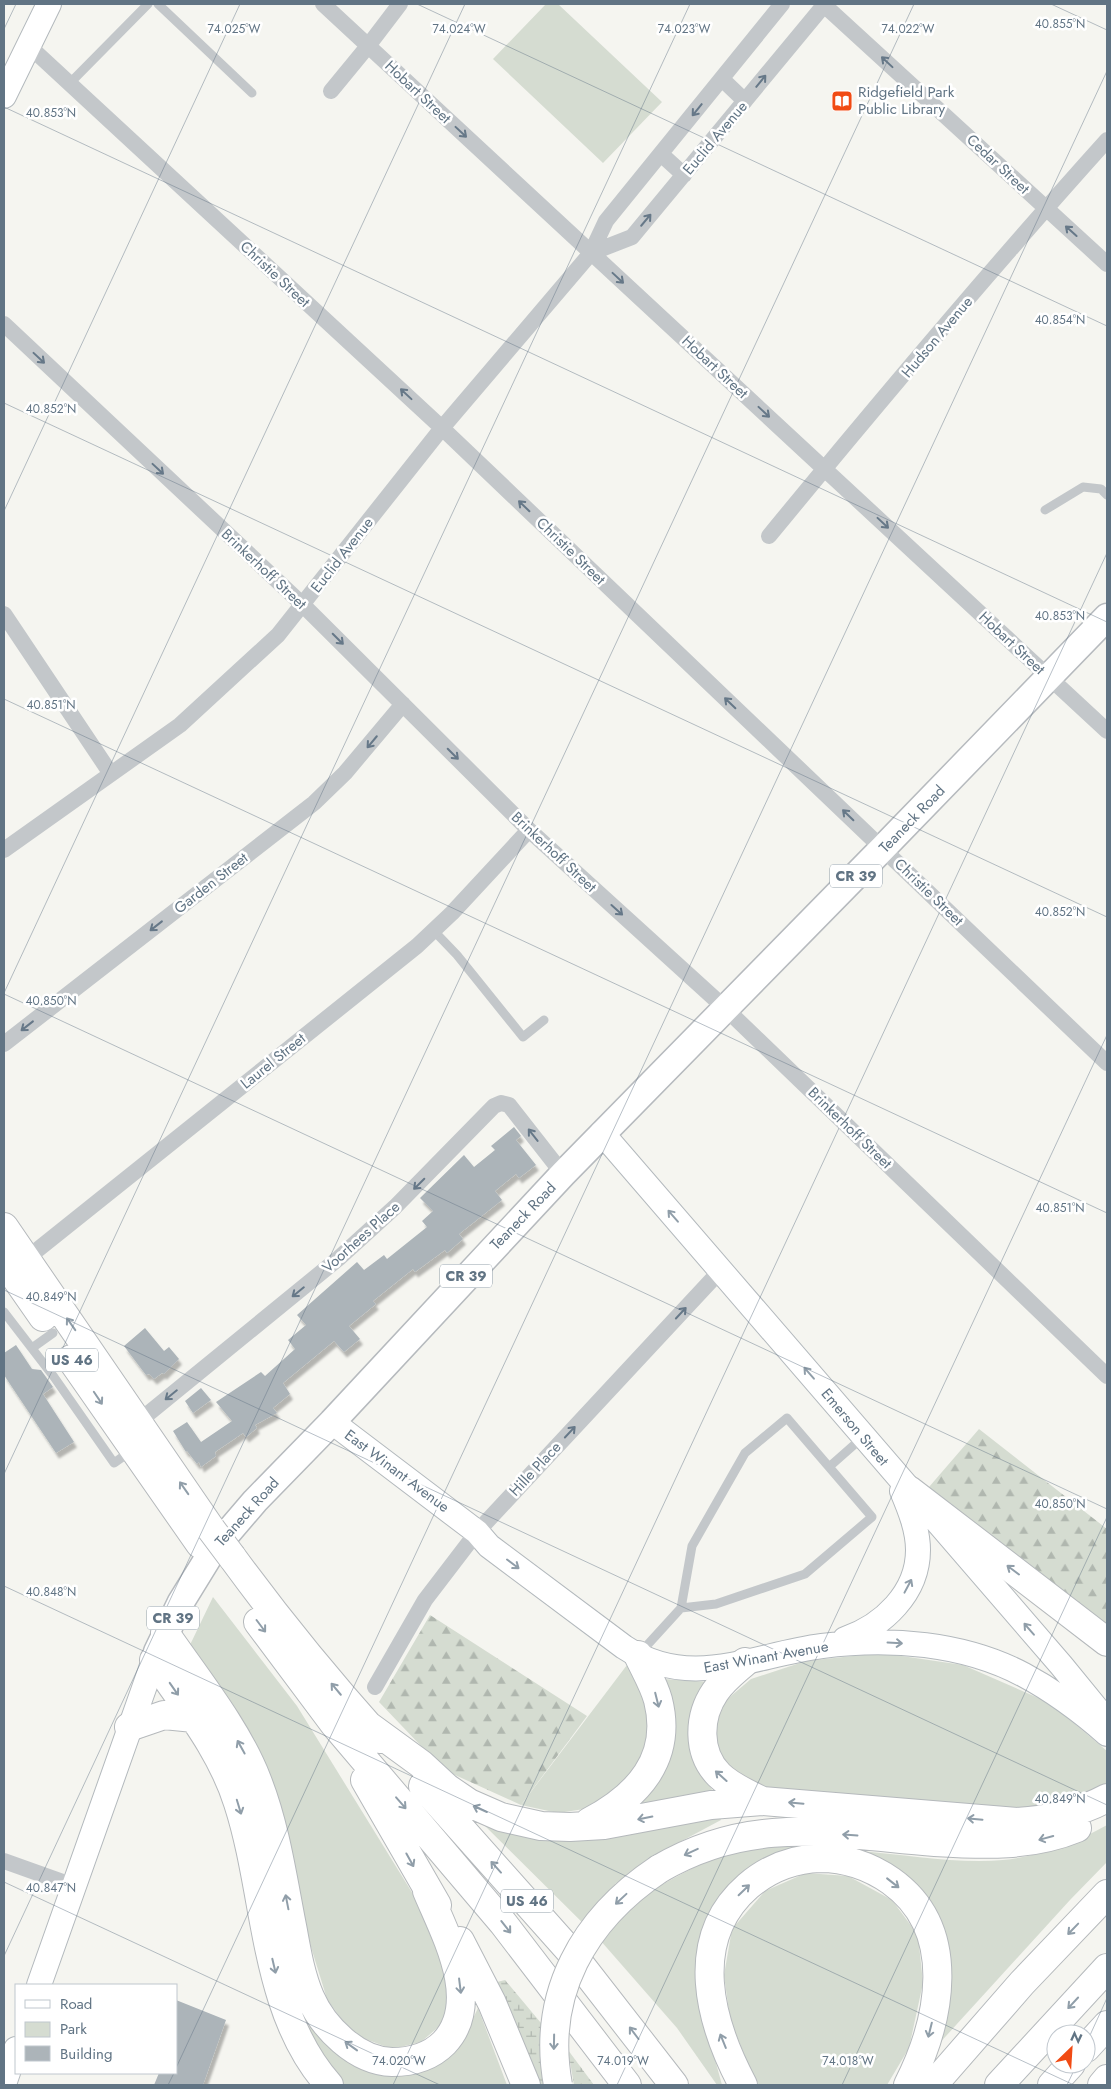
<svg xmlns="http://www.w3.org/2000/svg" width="1111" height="2089" font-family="Jost,sans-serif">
<defs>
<pattern id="forest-firs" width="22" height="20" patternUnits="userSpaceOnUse" patternTransform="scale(1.25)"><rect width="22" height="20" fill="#d5dcd1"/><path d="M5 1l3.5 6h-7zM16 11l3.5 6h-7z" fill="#b0b7af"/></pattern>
<pattern id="wetland-marsh" width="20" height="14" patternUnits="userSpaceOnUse" patternTransform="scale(1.25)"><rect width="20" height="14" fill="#d5dcd1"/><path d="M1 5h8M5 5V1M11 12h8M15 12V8" fill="none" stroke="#b0b7af"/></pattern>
<filter id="shadow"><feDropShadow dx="3" dy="5.5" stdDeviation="1" flood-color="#0004"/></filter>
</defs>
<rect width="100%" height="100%" fill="#f5f5f0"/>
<!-- green -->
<path fill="#d5dcd1" d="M546,4H558L662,102L603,163L493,59Z
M213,1597L297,1706L421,1907L450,1975V2017L421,2042L392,2049L352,2034L327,1999L311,1947L282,1814L189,1647Z
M881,1653L963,1665L1050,1703L1107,1751V1790L1032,1813L769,1791L728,1771L715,1739L718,1707L751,1679L806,1661Z
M627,1665L647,1691L650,1740L635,1776L604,1806L558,1813L521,1805Z
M663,1679L710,1682L690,1712V1754L714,1793L624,1816L657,1777Z
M719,1815L721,1820L663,1851L615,1884L639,1897L728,1849L801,1843L750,1868L706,1920L699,2001L722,2085H717L677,2028L600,1940L478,1819Z
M1107,1825V1862L1070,1900L936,2047L951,1982L942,1924L917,1887L863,1855L862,1851C906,1855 959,1864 1003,1860C1040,1856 1075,1843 1107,1825Z
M806,1873L848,1876L892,1900L918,1935L923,1983L909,2048L887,2085H759L752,2074L730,2019L724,1975L732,1929L765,1891Z
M478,2008L507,2085H343L306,2032L311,2024L356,2062L464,2037Z"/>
<!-- forest -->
<path fill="url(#forest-firs)" d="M979,1429L1107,1529V1626L929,1487Z
M430,1615L587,1716L521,1805L444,1770L379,1702Z"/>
<!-- wetland -->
<path fill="url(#wetland-marsh)" d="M505,1980L541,2023L545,2085H533L493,1983Z
M568,2050L594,2085H574Z"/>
<!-- building -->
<path fill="#acb4b9" filter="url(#shadow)" d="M514,1127L521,1136L516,1140L536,1165L519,1178L516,1174L495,1191L502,1200L459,1234L463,1239L447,1253L445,1250L415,1272L413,1269L373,1301L376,1304L349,1326L360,1339L344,1352L334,1341L283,1383L290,1394L273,1408L277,1413L255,1425L257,1428L246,1437L243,1433L215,1452L216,1456L201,1467L199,1462L197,1464L187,1451L186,1452L173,1431L187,1422L201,1442L232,1421L216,1402L261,1372L265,1376L295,1349L288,1340L306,1325L297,1315L357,1262L364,1270L384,1255L387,1259L427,1227L422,1221L433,1211L420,1198L464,1155L474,1167L495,1150L491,1146Z
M145,1328L164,1351L169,1347L179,1359L164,1374L162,1373L154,1379L149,1374L146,1375L124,1346Z
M16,1345L32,1369L41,1370L53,1387L43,1394L74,1442L56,1453L4,1375V1353Z
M201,1388L211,1400L193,1413L185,1401Z
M176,2000L226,2020L203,2085H154L159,2073H176Z"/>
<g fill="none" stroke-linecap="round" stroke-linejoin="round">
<!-- secondary casing -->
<g stroke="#b3b9bd" stroke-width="26">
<path id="secondary" d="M4,96L49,4
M602,1133L1061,1665L1105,1719
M332,1422L477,1532L489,1546L624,1647C691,1691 752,1655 822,1646C889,1637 964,1643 1024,1675C1054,1691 1082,1712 1107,1734
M845,1639C883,1626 918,1593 918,1550C918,1530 910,1510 902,1491
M39,1985L154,1660
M4,2084L16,2049"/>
</g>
<!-- primary casing -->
<g stroke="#b6babe" stroke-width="29">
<path id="primary" d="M157,1652L181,1602L213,1550L255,1501L332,1422L563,1174L883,848L1107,617"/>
</g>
<!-- highway casing -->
<g stroke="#b5b9bc" stroke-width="30">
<path id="highway" d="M4,1227L211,1529
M4,1261L43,1317
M71,1359L200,1544
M909,1490L1107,1642
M232,1557C278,1620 328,1681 380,1739
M258,1622L335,1725L503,1923L627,2085
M165,1633C196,1678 238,1730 257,1780C276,1828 283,1881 293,1931C297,1953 301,1976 310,1997C323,2027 356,2061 392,2062C411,2062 430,2057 444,2043C483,2002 445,1934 427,1891
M154,1660C185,1706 221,1749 238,1803C268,1895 262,2010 329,2085
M745,1662C735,1671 723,1680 715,1692C698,1717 697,1753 719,1775C731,1787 747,1793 762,1801
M369,1726L421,1764L447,1788L469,1803L501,1817L541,1826L570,1827L604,1825L711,1805L762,1801L1017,1822C1049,1820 1079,1813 1107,1798
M129,1727L164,1715L194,1718
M365,1780L437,1905
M423,1786L569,1950L674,2085
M589,1822C637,1797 673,1759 658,1700C654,1685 645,1670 638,1655
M659,1869C752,1814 834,1834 935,1842C984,1845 1031,1847 1077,1828
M460,1941L492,2003L526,2085
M1086,2048L1107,2025
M743,2085C710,2023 686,1940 748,1886C768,1869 793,1859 820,1858C846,1858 871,1867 891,1881C960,1930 940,2022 908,2085
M933,2085L1022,1983L1107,1894
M999,2085L1107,1968
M1052,2085L1071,2064
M1102,2085L1107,2079"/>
</g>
<!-- lane -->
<path stroke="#c3c7ca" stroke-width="9" d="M158,4L252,93
M69,84L148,4
M1045,510L1083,487L1101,489L1107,495
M434,931L457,955L523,1037L544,1020
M4,1312L54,1377L114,1463L131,1451
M32,1348L53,1333
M829,1467L863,1437
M640,1653L681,1608L692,1546L745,1453L787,1418L872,1517L805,1574L716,1604L681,1608"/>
<!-- street -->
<path stroke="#c3c7ca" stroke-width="16" d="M323,4L1107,731
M823,4L1107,264
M29,46L442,428L1107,1063
M722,79L745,101
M331,91L368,46L400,4
M661,154L684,175
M591,253L632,237L825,4
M4,324L303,605L529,830L726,1009L1107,1376
M769,536C879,402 991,269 1107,140
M4,614L111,774
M4,850L180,725L278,635L442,428L591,253L606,221L782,4
M4,1044L314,803L345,773L403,704
M21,1263L417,946L452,913L529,830
M138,1422L339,1258L395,1207L494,1106L501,1103L509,1105L563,1174
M375,1687L425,1600L477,1532L720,1271
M4,1861L74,1886"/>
<!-- secondary -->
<use href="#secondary" stroke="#fff" stroke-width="24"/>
<!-- primary -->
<use href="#primary" stroke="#fff" stroke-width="26"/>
<!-- highway -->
<use href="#highway" stroke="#fff" stroke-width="28"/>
<!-- highway-bridge casing -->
<g stroke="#b5b9bc" stroke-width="30" stroke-linecap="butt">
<path id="highway-bridge" d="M211,1529L232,1557
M558,2085C541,1994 584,1919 659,1869"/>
</g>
<!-- highway-bridge -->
<use href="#highway-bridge" stroke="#fff" stroke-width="28"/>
</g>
<!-- one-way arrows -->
<defs><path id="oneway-shaft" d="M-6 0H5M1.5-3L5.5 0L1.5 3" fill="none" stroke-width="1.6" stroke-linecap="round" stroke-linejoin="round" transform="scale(1.25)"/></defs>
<g stroke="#667888">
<use href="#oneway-shaft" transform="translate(887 62) rotate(-137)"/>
<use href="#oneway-shaft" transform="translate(761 81) rotate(-51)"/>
<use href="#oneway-shaft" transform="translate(697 110) rotate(129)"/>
<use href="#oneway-shaft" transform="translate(461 132) rotate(43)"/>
<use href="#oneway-shaft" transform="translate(646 220) rotate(-50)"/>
<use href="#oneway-shaft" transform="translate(1071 231) rotate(-138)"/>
<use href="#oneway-shaft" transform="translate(618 278) rotate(43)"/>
<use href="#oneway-shaft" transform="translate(39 358) rotate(43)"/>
<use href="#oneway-shaft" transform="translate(406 394) rotate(-137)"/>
<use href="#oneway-shaft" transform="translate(764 412) rotate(43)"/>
<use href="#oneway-shaft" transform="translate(158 469) rotate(43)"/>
<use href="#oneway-shaft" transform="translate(524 506) rotate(-136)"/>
<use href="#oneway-shaft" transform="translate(883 523) rotate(43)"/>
<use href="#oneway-shaft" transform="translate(338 639) rotate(45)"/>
<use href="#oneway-shaft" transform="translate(730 703) rotate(-136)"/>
<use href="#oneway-shaft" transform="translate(372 742) rotate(130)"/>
<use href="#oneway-shaft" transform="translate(453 754) rotate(45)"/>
<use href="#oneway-shaft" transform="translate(848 815) rotate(-136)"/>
<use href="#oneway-shaft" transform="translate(617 910) rotate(42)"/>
<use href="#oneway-shaft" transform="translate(156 926) rotate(142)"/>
<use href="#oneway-shaft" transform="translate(27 1026) rotate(142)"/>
<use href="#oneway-shaft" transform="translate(533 1135) rotate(-128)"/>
<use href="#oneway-shaft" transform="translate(419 1184) rotate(135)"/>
<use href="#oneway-shaft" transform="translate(298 1292) rotate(141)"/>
<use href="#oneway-shaft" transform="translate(681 1313) rotate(-47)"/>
<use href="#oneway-shaft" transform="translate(171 1395) rotate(141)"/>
<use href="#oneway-shaft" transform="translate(570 1432) rotate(-47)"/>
</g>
<g stroke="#909ea9">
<use href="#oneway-shaft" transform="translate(673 1216) rotate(-131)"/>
<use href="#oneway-shaft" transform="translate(71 1324) rotate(-125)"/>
<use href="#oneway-shaft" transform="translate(809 1373) rotate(-131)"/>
<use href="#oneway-shaft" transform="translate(98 1398) rotate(56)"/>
<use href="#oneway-shaft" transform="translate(184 1488) rotate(-125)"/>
<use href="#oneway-shaft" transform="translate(513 1564) rotate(37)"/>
<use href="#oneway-shaft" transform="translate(1013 1570) rotate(-143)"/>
<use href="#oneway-shaft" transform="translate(908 1586) rotate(-62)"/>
<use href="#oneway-shaft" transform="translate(261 1626) rotate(53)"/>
<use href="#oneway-shaft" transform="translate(1029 1629) rotate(-131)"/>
<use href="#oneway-shaft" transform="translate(895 1643) rotate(3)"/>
<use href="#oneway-shaft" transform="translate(174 1689) rotate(55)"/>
<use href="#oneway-shaft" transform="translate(336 1689) rotate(-130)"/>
<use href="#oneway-shaft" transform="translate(657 1700) rotate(76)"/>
<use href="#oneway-shaft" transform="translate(241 1747) rotate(-119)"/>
<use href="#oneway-shaft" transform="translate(721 1776) rotate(-138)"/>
<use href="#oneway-shaft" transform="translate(401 1803) rotate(49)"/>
<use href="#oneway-shaft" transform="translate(796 1803) rotate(-175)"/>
<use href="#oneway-shaft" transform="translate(239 1807) rotate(73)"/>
<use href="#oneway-shaft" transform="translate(480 1809) rotate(-156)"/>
<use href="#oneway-shaft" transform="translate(645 1818) rotate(169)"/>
<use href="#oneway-shaft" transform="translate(975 1819) rotate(-175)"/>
<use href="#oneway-shaft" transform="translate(850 1835) rotate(-176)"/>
<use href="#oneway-shaft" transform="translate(1046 1838) rotate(165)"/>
<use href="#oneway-shaft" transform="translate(691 1852) rotate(155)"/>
<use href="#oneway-shaft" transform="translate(410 1860) rotate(61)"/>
<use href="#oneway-shaft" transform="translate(496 1867) rotate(-132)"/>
<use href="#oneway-shaft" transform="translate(893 1883) rotate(38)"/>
<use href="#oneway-shaft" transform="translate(744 1890) rotate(-44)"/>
<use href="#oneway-shaft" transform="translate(621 1899) rotate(137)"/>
<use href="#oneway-shaft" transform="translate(287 1902) rotate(-101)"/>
<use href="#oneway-shaft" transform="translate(506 1927) rotate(52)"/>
<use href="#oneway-shaft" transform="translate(1073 1929) rotate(134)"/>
<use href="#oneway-shaft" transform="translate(274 1966) rotate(77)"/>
<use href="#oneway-shaft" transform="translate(460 1986) rotate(83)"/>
<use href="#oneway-shaft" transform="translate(1073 2003) rotate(133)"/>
<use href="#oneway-shaft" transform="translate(930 2030) rotate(104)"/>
<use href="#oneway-shaft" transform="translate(634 2033) rotate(-127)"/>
<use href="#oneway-shaft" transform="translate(723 2041) rotate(-112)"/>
<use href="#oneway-shaft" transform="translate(554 2042) rotate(91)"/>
<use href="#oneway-shaft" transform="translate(351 2046) rotate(-144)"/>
</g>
<!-- ticks -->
<path fill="none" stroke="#617484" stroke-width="1" stroke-opacity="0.45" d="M417,4L1107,326M1051,4L1107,30M4,29L16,4M4,107L1107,622M4,403L1107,917M4,511L240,4M4,699L1107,1213M4,993L465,4M4,994L1107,1509M4,1290L1107,1805M4,1474L690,4M4,1586L1074,2085M4,1882L440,2085M4,1956L914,4M1086,2044L1107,1998M176,2068L1107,71M168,2085L174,2073M393,2085L1107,553M617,2085L1107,1035M842,2085L1107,1517M1067,2085L1077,2064"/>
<!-- icons -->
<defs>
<g id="library-square" transform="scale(1.125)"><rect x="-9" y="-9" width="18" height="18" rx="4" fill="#f14b14" stroke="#fff"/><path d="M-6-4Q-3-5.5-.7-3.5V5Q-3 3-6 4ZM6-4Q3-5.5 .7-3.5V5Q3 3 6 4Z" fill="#fff"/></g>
</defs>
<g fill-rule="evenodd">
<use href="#library-square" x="842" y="101"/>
</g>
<g text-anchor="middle" stroke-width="5" stroke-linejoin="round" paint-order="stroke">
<!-- shield labels -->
<g fill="#fff" stroke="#909ea9" stroke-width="1">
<rect x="830" y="864.5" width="52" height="23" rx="4"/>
<rect x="440" y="1264.5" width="52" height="23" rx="4"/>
<rect x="46" y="1348.5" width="52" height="23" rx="4"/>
<rect x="147" y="1606.5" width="52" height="23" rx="4"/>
<rect x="501" y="1889.5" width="52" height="23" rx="4"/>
</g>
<g font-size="14" font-weight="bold" fill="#617484">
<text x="856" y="881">CR 39</text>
<text x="466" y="1281">CR 39</text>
<text x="72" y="1365">US 46</text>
<text x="173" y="1623">CR 39</text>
<text x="527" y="1906">US 46</text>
</g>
<!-- street labels -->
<g font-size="15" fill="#617484" stroke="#fff">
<text transform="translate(418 92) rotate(43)" y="5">Hobart Street</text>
<text transform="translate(715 138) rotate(-50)" y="5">Euclid Avenue</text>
<text transform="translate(998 164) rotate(43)" y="5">Cedar Street</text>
<text transform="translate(275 274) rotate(43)" y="5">Christie Street</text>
<text transform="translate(937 337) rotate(-50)" y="5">Hudson Avenue</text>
<text transform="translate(715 367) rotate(43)" y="5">Hobart Street</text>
<text transform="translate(571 551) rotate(44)" y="5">Christie Street</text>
<text transform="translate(342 555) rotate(-52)" y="5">Euclid Avenue</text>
<text transform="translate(264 569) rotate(43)" y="5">Brinkerhoff Street</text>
<text transform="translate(1012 643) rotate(43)" y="5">Hobart Street</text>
<text transform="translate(912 819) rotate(-46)" y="5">Teaneck Road</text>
<text transform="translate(554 852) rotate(43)" y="5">Brinkerhoff Street</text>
<text transform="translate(211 883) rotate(-38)" y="5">Garden Street</text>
<text transform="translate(929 892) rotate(44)" y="5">Christie Street</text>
<text transform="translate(273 1061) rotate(-39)" y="5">Laurel Street</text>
<text transform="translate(850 1128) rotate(44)" y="5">Brinkerhoff Street</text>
<text transform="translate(523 1216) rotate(-46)" y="5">Teaneck Road</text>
<text transform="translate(361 1237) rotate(-42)" y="5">Voorhees Place</text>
<text transform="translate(855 1427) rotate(50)" y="5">Emerson Street</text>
<text transform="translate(535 1469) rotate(-47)" y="5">Hille Place</text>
<text transform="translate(397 1471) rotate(37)" y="5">East Winant Avenue</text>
<text transform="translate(247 1512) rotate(-48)" y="5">Teaneck Road</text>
<text transform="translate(766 1657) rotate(-10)" y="5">East Winant Avenue</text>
</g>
<!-- poi labels -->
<g font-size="15" fill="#617484" stroke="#fff" text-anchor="start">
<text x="858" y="97">Ridgefield Park<tspan x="858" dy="17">Public Library</tspan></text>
</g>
</g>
<g font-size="12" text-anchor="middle" fill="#617484" stroke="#fff" stroke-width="5" stroke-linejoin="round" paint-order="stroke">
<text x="1060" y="28">40.855°N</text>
<text x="234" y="33">74.025°W</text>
<text x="459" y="33">74.024°W</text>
<text x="684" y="33">74.023°W</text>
<text x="908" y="33">74.022°W</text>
<text x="51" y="117">40.853°N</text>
<text x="1060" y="324">40.854°N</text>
<text x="51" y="413">40.852°N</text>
<text x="1060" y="620">40.853°N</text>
<text x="51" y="709">40.851°N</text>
<text x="1060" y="916">40.852°N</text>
<text x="51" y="1005">40.850°N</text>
<text x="1060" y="1212">40.851°N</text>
<text x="51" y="1301">40.849°N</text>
<text x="1060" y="1508">40.850°N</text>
<text x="51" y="1596">40.848°N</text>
<text x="1060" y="1803">40.849°N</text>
<text x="51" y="1892">40.847°N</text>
<text x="399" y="2065">74.020°W</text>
<text x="623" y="2065">74.019°W</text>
<text x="848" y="2065">74.018°W</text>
</g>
<!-- border -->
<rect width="1111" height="2089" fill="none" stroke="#617484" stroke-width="10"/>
<!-- legend -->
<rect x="15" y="1984" width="162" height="90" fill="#ffffff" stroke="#c0c7ce"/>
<rect x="25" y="2000" width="25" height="8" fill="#ffffff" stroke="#c0c7ce"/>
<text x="60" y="2009" font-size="15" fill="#617484">Road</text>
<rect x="25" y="2022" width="25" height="15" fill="#d5dcd1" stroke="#c0c7ce"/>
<text x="60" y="2034" font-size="15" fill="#617484">Park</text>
<rect x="25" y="2046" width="25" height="15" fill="#acb4b9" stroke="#c0c7ce"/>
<text x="60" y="2059" font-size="15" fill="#617484">Building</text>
<!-- north arrow -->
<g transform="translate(1071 2049) rotate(25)"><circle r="24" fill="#ffffff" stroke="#c0c7ce"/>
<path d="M0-4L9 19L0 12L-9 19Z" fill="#f14b14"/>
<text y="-8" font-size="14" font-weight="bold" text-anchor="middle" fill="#617484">N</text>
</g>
</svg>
